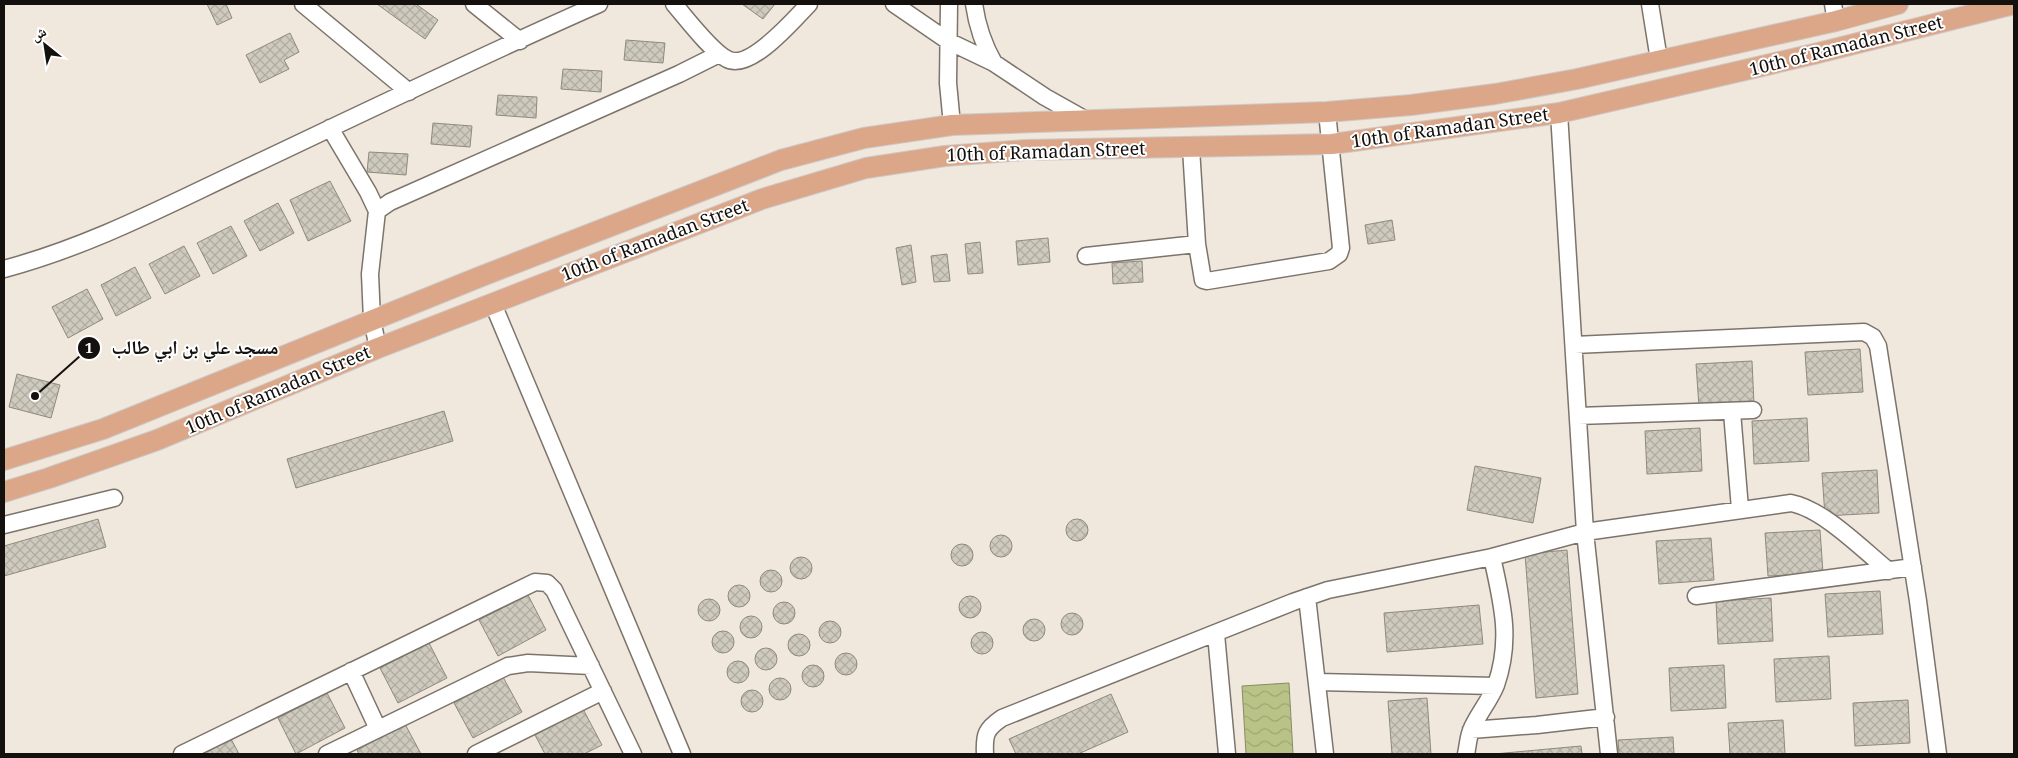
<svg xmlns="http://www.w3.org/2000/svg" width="2018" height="758" font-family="Georgia,'Noto Naskh Arabic',serif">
<defs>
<pattern id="water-waves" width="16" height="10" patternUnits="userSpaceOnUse" patternTransform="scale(1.25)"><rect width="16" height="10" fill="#b9c388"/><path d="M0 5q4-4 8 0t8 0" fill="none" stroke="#9ea674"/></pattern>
<pattern id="building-cross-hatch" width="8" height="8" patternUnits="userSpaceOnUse" patternTransform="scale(1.25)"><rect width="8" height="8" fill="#cecabe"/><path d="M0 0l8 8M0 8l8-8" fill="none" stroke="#b0aca2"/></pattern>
</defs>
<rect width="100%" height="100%" fill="#f0e7dd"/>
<!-- water -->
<path fill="url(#water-waves)" stroke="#878d63" d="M1289,683L1293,754H1246L1242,686Z"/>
<!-- building -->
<path fill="url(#building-cross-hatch)" stroke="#8e8a7f" d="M207,4H226L232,18L217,25Z
M377,4H416L438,20L425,39Z
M742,4H775L763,19Z
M290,33L299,52L284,60L289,69L260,83L246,55Z
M626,40L665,43L663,63L624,60Z
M563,69L602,71L601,92L561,89Z
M498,95L537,97L536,118L496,115Z
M433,123L472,126L470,147L431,144Z
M369,152L408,154L406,175L367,172Z
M330,181L351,221L308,241L290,200Z
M278,203L294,233L260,251L244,221Z
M1392,220L1395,240L1368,244L1365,225Z
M231,226L247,256L213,274L197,243Z
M1048,238L1050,262L1018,265L1016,241Z
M980,242L983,273L968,274L965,244Z
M911,245L916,282L902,285L896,248Z
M184,246L200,276L165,294L149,264Z
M947,254L950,281L934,282L931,256Z
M1142,261L1143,282L1113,284L1112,263Z
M135,267L151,298L116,316L101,285Z
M87,289L103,319L68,338L52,307Z
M1860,349L1863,392L1808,395L1805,352Z
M1752,361L1754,404L1699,407L1696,364Z
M17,374L60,385L51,418L9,407Z
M444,411L453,441L296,488L287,459Z
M1807,418L1809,461L1754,464L1752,421Z
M1700,428L1702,471L1647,474L1645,431Z
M1475,466L1541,478L1533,523L1467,510Z
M1877,470L1879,513L1825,516L1822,473Z
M98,519L106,547L4,576V546Z
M1066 530a11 11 0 1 1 22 0a11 11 0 1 1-22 0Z
M1820,530L1823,573L1768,576L1765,533Z
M990 546a11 11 0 1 1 22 0a11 11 0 1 1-22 0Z
M1711,538L1714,580L1659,584L1656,541Z
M951 555a11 11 0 1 1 22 0a11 11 0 1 1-22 0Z
M1567,550L1578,694L1536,698L1525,554Z
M790 568a11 11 0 1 1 22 0a11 11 0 1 1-22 0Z
M760 581a11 11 0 1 1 22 0a11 11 0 1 1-22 0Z
M728 596a11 11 0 1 1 22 0a11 11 0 1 1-22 0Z
M1880,591L1883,634L1828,637L1825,594Z
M528,595L546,630L498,656L479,620Z
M959 607a11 11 0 1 1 22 0a11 11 0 1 1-22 0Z
M1771,598L1773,641L1718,644L1716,601Z
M698 610a11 11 0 1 1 22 0a11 11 0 1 1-22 0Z
M773 613a11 11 0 1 1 22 0a11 11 0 1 1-22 0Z
M1479,605L1483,644L1387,652L1384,613Z
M1061 624a11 11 0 1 1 22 0a11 11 0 1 1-22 0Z
M740 627a11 11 0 1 1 22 0a11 11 0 1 1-22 0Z
M1023 630a11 11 0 1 1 22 0a11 11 0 1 1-22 0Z
M819 632a11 11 0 1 1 22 0a11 11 0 1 1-22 0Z
M712 642a11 11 0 1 1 22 0a11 11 0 1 1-22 0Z
M971 643a11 11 0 1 1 22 0a11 11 0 1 1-22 0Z
M788 645a11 11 0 1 1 22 0a11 11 0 1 1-22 0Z
M429,643L447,678L398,703L380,668Z
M755 659a11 11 0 1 1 22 0a11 11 0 1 1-22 0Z
M835 664a11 11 0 1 1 22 0a11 11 0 1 1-22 0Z
M1829,656L1831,699L1776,702L1774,659Z
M727 672a11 11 0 1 1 22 0a11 11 0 1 1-22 0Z
M1724,665L1726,708L1671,711L1669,668Z
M802 676a11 11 0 1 1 22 0a11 11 0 1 1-22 0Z
M503,677L522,712L473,738L454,703Z
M769 689a11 11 0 1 1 22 0a11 11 0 1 1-22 0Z
M741 701a11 11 0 1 1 22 0a11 11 0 1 1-22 0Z
M327,693L345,728L296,754L278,718Z
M1111,694L1128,732L1078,754H1016L1009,739Z
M1427,698L1431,754H1392L1388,701Z
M1908,700L1910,743L1855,746L1853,703Z
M583,709L602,745L584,754H545L535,735Z
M1783,720L1785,754H1730L1728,723Z
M405,724L421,754H359L357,750Z
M230,737L239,754H196Z
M1673,737L1674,754H1619L1618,740Z
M1581,746L1582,754H1494Z"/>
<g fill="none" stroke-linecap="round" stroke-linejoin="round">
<!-- minor casing -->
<g stroke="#7c746b" stroke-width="19">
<path id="minor" d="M303,4L409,92
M474,4L520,41
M674,4C687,19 711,51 727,59C750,72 794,19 809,4
M894,4L948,41L994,63L1045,97L1086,120
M949,4L948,83L952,125
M974,4C977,25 983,44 994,63
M1650,4L1659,60
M1833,4L1836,21
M1559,113L1585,532L1609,754
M330,128L368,192L377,211L370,274L372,320L378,348
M1191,148L1197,244L1203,280L1207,281L1329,261L1339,254L1341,248L1327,112
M377,211L390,202L679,74L719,54
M1086,256L1197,244
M4,269C94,245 171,203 255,164C369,110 483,55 599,4
M493,304L682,754
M1574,345L1864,332L1873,337L1878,346L1918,601L1938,754
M1732,412L1740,509
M1578,416L1753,410
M4,525L114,498
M1696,596L1913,567
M1307,597L1325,754
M1216,634L1227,754
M351,671L378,729
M1317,682L1495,686
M1471,730L1537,725L1606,717
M182,754L535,582L547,583L554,590L633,754
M327,754L508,666L528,663L591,666
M476,754L603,691
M985,754C984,734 986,729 1002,718L1293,602L1328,590L1492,557
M1466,754C1468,746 1468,736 1472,728C1479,713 1490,700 1496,685C1512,639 1502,603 1492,557L1585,532L1791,503C1823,509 1862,549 1889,571"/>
</g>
<!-- major casing -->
<g stroke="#cbcaca" stroke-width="22">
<path id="major" d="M4,460L103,429L482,276L781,160L864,138L952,125L1327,112L1411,105L1495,94L1577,79L1836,21L1898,4
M4,492L49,478L157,440L378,348L762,199L866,168L945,156L1025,150L1332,144L1559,113L1814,54L2014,4"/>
</g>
<!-- minor -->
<use href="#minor" stroke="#fff" stroke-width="16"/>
<!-- major -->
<use href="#major" stroke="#dca789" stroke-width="20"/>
</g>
<g text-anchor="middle" stroke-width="4" stroke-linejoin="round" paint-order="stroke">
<!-- street labels -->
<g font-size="18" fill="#13100d" stroke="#fff">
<text transform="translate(1846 46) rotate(-14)" y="6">10th of Ramadan Street</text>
<text transform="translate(1450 128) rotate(-8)" y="6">10th of Ramadan Street</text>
<text transform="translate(1046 152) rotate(-2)" y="6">10th of Ramadan Street</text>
<text transform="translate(655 240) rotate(-21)" y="6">10th of Ramadan Street</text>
<text transform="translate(278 390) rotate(-23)" y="6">10th of Ramadan Street</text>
</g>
</g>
<!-- callouts -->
<path fill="none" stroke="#13100d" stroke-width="2" d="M35 396L89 348"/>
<g fill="#13100d" stroke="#fff" stroke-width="2">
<circle cx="35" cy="396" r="5"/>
<circle cx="89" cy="348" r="12"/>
</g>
<g font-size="15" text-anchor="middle" font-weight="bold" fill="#fff">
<text x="89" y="353">1</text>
</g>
<g font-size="19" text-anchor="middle" font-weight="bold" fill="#13100d" stroke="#fff" stroke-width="4" stroke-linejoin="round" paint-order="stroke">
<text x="195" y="354">مسجد علي بن ابي طالب</text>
</g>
<!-- border -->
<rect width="2018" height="758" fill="none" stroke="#13100d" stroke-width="10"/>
<!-- north arrow -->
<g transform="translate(45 45) rotate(330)" stroke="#ffffff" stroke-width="4" paint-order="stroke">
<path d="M0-4L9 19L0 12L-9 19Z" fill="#13100d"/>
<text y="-8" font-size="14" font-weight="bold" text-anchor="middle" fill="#13100d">ش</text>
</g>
</svg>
